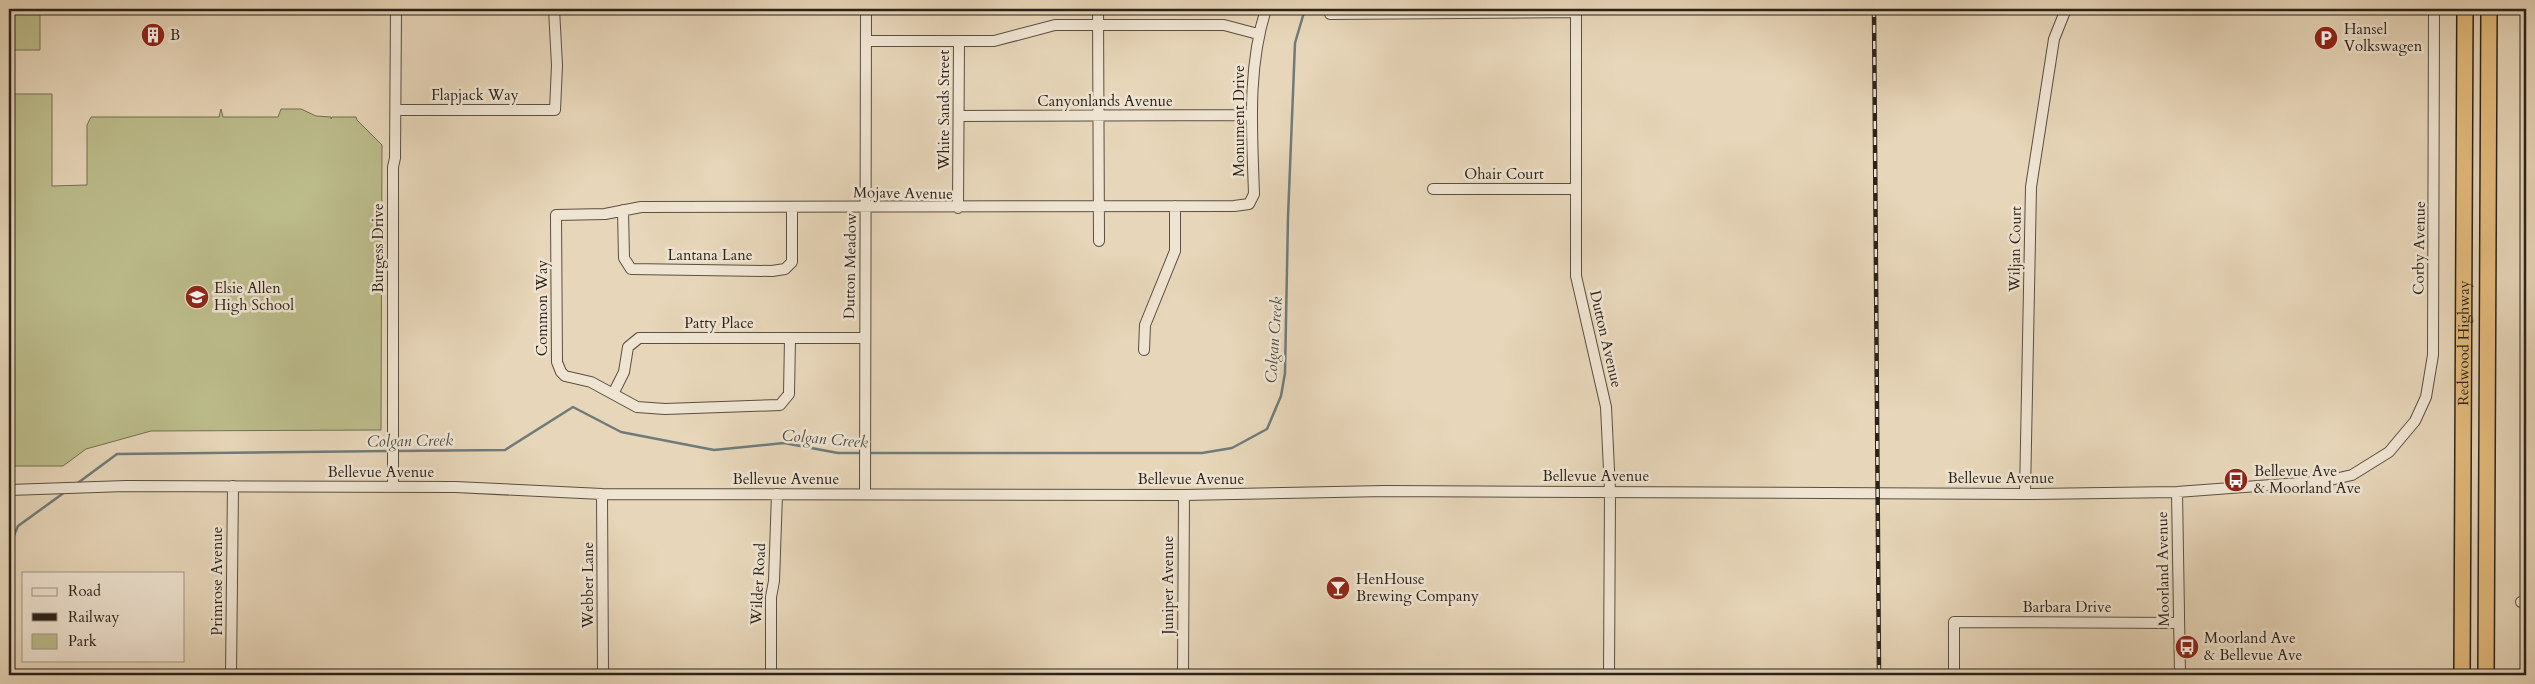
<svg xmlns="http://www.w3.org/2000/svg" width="2535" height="684" font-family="Cardo,serif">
<rect width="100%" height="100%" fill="#e7d6b9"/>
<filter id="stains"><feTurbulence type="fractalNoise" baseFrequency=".004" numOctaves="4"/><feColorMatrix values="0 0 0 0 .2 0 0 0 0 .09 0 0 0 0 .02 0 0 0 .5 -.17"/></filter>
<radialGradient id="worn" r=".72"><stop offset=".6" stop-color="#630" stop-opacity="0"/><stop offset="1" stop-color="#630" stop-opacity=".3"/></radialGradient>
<!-- green -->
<path fill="#bcbc8b" stroke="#746f52" d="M9,9H40V50H9Z
M9,94H52V186L87,185V125L91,117H219L221,109L223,117H278L281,109H301L316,116L331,117V119L332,117H356L357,120L382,145L381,430L151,431L86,449L63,466H9Z"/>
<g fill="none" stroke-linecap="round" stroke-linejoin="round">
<!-- stream -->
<path stroke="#6f7b7b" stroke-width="2.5" d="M395,451L505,450L573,407L621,432L714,450L784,443L838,453H861
M867,453H1202L1232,448L1267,429L1281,396L1285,373L1288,217L1295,43L1305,9
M75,485L117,454L390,451
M9,547L18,526L65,492"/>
<!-- minor casing -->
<g stroke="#5a4f42" stroke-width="12">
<path id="minor" d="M1098,9L1099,241
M1576,9V276L1606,407L1610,491L1609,675
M1330,14L1576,12
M866,41H994L1055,25H1224L1258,34
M396,110H555L557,65L554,9
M959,116L1252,115
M1433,189H1574
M958,208L959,41
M623,210L624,258L631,269L772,271L785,269L792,262V207
M790,338L789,394L780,405L665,409L637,407L591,382L565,376L561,372L557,362L556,215L605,214L641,207L1234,206L1249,204L1254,194C1252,131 1247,69 1266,9
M1144,350L1145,325L1175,251V206
M613,394L624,372L628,347L639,338H864
M393,487V167L395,158L396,9
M9,490L126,486L455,487L602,494L1184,495L1385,491L2025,494L2177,492L2326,481L2352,475L2389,452L2415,421L2426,397L2433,355L2434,9
M2177,492L2180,675
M602,494L603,675
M865,494L866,9
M2025,494L2031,187L2054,39L2066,9
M2521,602H2526
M231,675L233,486
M771,675V597L774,581L777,494
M1183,675L1184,495
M1954,675V622L2179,623"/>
</g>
<!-- highway casing -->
<g stroke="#2b221a" stroke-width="18">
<g id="highway">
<path id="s1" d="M2462,675L2465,9"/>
<path d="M2486,675L2489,9"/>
</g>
</g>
<!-- minor -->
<use href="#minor" stroke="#efe4d2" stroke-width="10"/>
<!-- highway -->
<use href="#highway" stroke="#e4bb7c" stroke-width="15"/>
<!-- rail casing -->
<g stroke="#2b221a" stroke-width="4.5">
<path id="rail" d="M1874,9L1879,675"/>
</g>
<!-- rail -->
<use href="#rail" stroke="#efe4d2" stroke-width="2.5" stroke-dasharray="8" stroke-linecap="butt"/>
</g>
<!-- icons -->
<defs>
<g id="building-disc" transform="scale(1.25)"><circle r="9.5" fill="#8f2418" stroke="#efe4d2"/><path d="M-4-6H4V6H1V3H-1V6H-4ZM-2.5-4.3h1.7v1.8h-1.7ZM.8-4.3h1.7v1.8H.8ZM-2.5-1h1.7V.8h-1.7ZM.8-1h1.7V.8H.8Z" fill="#fff"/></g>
<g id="parking-disc" transform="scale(1.25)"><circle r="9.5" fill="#8f2418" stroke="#efe4d2"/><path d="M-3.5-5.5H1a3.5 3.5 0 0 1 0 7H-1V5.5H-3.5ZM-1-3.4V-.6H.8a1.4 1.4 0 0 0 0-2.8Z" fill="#fff"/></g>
<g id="school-disc" transform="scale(1.25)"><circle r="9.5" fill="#8f2418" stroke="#efe4d2"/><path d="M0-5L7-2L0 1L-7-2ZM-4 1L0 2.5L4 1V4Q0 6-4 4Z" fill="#fff"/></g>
<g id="bus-disc" transform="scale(1.25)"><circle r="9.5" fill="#8f2418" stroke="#efe4d2"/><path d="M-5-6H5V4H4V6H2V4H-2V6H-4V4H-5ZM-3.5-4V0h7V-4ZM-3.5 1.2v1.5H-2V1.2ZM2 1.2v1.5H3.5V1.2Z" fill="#fff"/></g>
<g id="bar-disc" transform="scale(1.25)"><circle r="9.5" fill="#8f2418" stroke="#efe4d2"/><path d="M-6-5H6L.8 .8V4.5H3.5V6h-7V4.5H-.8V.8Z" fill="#fff"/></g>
</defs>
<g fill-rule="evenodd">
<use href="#building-disc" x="153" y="35"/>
<use href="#parking-disc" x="2326" y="38"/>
<use href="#school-disc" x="197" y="297"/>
<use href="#bus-disc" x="2236" y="480"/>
<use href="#bar-disc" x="1338" y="588"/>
<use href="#bus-disc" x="2187" y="647"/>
</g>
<g text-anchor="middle" stroke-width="5" stroke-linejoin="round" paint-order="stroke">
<!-- poi labels -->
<g font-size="15" fill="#2b221a" stroke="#efe4d2" text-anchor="start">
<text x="2344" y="34">Hansel<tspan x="2344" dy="17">Volkswagen</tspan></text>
<text x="170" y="40">B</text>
<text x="214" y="293">Elsie Allen<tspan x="214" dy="17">High School</tspan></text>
<text x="2254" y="476">Bellevue Ave<tspan x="2254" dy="17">&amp; Moorland Ave</tspan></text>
<text x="1356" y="584">HenHouse<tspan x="1356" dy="17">Brewing Company</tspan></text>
<text x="2204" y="643">Moorland Ave<tspan x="2204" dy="17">&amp; Bellevue Ave</tspan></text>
</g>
<!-- street labels -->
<g font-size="15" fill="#2b221a" stroke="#efe4d2">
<text x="475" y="100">Flapjack Way</text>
<text x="1105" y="106">Canyonlands Avenue</text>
<text transform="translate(944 110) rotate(-90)" y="5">White Sands Street</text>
<text transform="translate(1239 121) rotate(-90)" y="5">Monument Drive</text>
<text x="1504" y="179">Ohair Court</text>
<text transform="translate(903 193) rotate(1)" y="5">Mojave Avenue</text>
<text transform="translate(378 248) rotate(-90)" y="5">Burgess Drive</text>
<text transform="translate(2419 248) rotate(-89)" y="5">Corby Avenue</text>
<text transform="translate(2015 249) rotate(-89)" y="5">Wiljan Court</text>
<text x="710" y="260">Lantana Lane</text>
<text transform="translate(850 266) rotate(-89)" y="5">Dutton Meadow</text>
<text transform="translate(542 308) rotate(-90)" y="5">Common Way</text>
<text x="719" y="328">Patty Place</text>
<text transform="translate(1606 339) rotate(77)" y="5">Dutton Avenue</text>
<text dy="5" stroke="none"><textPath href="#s1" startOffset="332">Redwood Highway</textPath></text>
<text x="381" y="477">Bellevue Avenue</text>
<text x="1596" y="481">Bellevue Avenue</text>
<text x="2001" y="483">Bellevue Avenue</text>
<text x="786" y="484">Bellevue Avenue</text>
<text x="1191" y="484">Bellevue Avenue</text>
<text transform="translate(2163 569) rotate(-91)" y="5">Moorland Avenue</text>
<text transform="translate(217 581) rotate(-90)" y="5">Primrose Avenue</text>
<text transform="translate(758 584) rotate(-87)" y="5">Wilder Road</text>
<text transform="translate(588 585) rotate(-90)" y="5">Webber Lane</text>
<text transform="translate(1168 585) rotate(-90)" y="5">Juniper Avenue</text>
<text x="2067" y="612">Barbara Drive</text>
</g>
<!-- water labels -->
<g font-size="16" font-style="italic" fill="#4d4e4a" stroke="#efe4d2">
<text transform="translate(1273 340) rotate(-86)" y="6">Colgan Creek</text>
<text transform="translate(825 438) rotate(5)" y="6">Colgan Creek</text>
<text transform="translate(410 440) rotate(-1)" y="6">Colgan Creek</text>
</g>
</g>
<!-- margin -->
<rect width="2535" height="684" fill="none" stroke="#e7d6b9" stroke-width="30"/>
<rect x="10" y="10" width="2515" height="664" fill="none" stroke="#2b221a" stroke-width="2.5"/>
<rect x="15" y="15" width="2505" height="654" fill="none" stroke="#2b221a"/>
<!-- legend -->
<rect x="22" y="572" width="162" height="90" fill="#efe4d2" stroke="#a19688"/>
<rect x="32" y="588" width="25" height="8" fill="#efe4d2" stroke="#a19688"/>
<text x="68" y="596" font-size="15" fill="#2b221a">Road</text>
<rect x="32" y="613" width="25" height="8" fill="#2b221a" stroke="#a19688"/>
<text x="68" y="622" font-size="15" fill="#2b221a">Railway</text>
<rect x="32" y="634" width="25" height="15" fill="#bcbc8b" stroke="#a19688"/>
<text x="68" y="646" font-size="15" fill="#2b221a">Park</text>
<rect width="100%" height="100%" filter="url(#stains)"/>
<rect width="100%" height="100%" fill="url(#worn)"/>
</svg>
